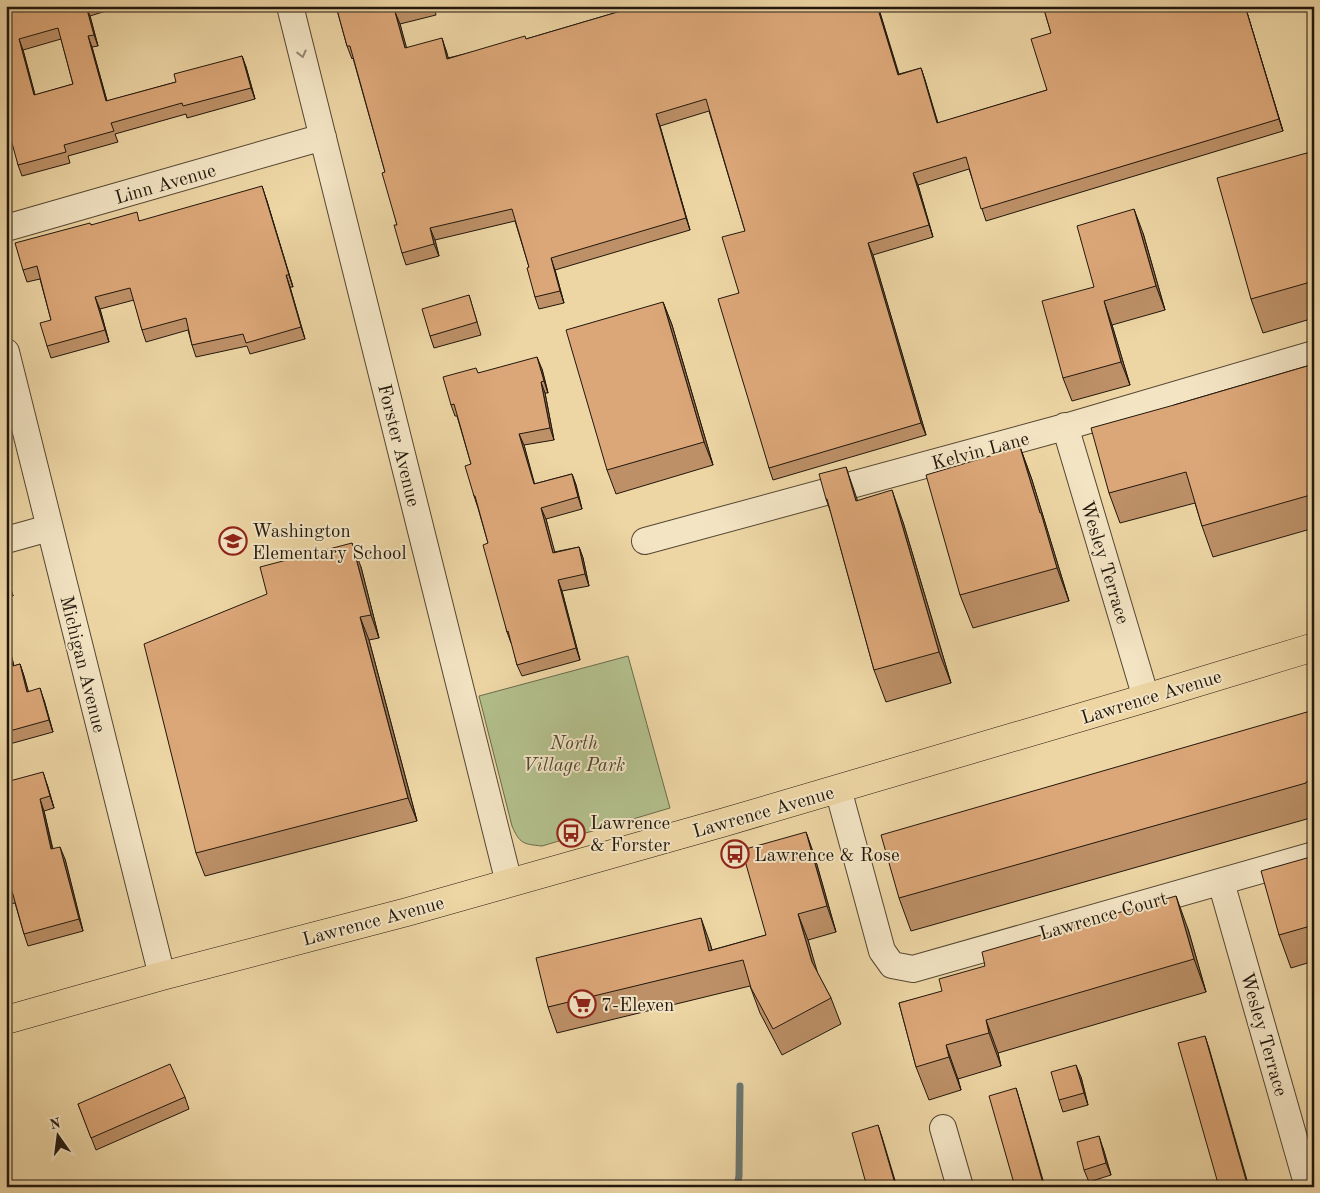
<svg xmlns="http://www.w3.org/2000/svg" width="1320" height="1193" font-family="'Old Standard TT',serif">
<rect width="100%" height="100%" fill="#edd5a4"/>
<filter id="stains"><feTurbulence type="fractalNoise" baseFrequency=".004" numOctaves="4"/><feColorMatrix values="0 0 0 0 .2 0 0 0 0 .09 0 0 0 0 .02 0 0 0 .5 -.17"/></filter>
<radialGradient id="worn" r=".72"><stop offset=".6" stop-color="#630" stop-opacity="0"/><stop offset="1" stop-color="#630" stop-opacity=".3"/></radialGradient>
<!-- green -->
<path fill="#b2be8b" stroke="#6a6a4c" d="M628,656L670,808L542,846C523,844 520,844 512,826L479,696Z"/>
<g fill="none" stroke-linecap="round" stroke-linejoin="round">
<!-- stream -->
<path stroke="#6b766f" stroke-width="7" d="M737,1187L739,1176L740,1086"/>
<!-- minor casing -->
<g stroke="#544632" stroke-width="28">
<path id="minor" d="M290,6L509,883
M6,228L323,137
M6,352C57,560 111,768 162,976
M1065,426L1146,698
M6,540L49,528
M645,541L1072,425L1314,354
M838,789L882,951L892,965L913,969L1314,855
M1221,882L1308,1187
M943,1128L960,1187"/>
</g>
<!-- major casing -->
<g stroke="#21170c" stroke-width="29">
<path id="major" d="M6,1020L162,976L407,912L725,822L1146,698L1314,647"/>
</g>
<!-- minor -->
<use href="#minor" stroke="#f3e4c4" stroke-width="26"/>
<!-- major -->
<use href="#major" stroke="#edd5a4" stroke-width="28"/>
</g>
<!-- wall -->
<path fill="#bd9067" stroke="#21170c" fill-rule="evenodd" d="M6,6H122L90,16L98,46L92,47L107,101L176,82L242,56L246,67L255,99L187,118L186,114L115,134L118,142L68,156L70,163L22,176L18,165ZM61,39L73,84L35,95L23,50Z
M336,6H434L436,15L400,24L406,48L446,50L448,58L526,39L638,6H878L899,74L921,68L925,80L938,123L1047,90L1051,33L1043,6H1245L1283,131L986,221L969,169L918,185L933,237L873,255L926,435L773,480L769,468L739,293L745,231L709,111L660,126L690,230L555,270L564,303L539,309L535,297L529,267L515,221L435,240L439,256L406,265L402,253L397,225L385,172L353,58L352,59L347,46Z
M1314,151V318L1263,333L1251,299Z
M266,198L293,287H290L305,339L250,354L247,346L196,357L192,345L188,330L146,342L142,330L134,300L100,309L109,342L51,358L47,346L51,320L40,279L27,282L23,270L91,225L140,221Z
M1143,233L1165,310L1112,325L1130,385L1072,401L1063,378L1094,287Z
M469,295L481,335L434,348L430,336Z
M663,302L672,325L713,465L616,494L607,470Z
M1314,364V528L1213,557L1202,526L1195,503L1120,523L1109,493L1174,405Z
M542,369L548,393H545L554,440L524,445L534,484L572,474L576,485L582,509L546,519L554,552L579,547L583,558L589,586L562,591L580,660L522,676L517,665L512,643H511L507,632L488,543L478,508L474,496L471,464L457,416H455L451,405L478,373Z
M1020,447L1032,480L1069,601L973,628L960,595Z
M826,499L858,501L903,522L951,683L886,702L874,670L831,513Z
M361,567L379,638L369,640L417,821L205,876L196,853Z
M6,572L13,596L6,597Z
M6,635L14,666L20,664L24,676L28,691L44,700L53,732L6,745Z
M1314,710V817L911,931L899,898Z
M6,782L47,784L54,808L44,811L53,849L65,859L83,931L28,946L24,934L15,903L6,905Z
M806,832L815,858L836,932L808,940L816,970L831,998L841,1024L782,1055L760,1013L750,986L557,1033L548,1007L710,943L712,950L766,935Z
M1314,856V961L1291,968L1279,935Z
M1188,929L1206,992L998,1053L1001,1066L958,1079L961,1090L929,1100L916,1067L899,1003Z
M1081,1077L1088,1105L1063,1112L1059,1100Z
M185,1097L189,1109L96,1150L78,1104Z
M1103,1148L1111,1175L1089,1182L1084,1170Z"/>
<!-- shaded-wall -->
<path fill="#9a7554" stroke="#21170c" d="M86,6L90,16L98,46L94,35Z
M877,6H878L902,87L898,75Z
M1245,6L1283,131L1279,119Z
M395,12L400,24L410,60L405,48Z
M88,36L92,47L110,112L106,101Z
M442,38L446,50L452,71L447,59Z
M19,39L23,50L38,106L34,95Z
M242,56L246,67L255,99L251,88Z
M921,68L925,80L941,135L937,123Z
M656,114L660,126L690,230L686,218Z
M913,173L918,185L933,237L929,225Z
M262,186L266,198L293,287L289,275Z
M1134,209L1143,233L1165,310L1156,286Z
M430,228L435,240L439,256L434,244Z
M868,243L873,255L926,435L921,423Z
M551,258L555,270L564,303L560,291Z
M286,275L290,287L305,339L301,327Z
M95,297L100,309L109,342L105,330Z
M1104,301L1112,325L1130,385L1121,362Z
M663,302L672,325L713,465L704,442Z
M537,357L542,369L548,393L544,381Z
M541,382L545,393L554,440L550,428Z
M519,434L524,445L538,496L534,484Z
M1020,447L1032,480L1069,601L1057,568L1040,513Z
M846,467L857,499L867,533L856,501Z
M572,474L576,485L582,509L578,497Z
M892,490L903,522L951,683L939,652Z
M541,508L546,519L558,564L553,553Z
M352,543L361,567L379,638L371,615Z
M579,547L583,558L589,586L585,574Z
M6,572L13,596L8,584L6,576Z
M558,580L562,591L580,660L576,648Z
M360,617L369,640L417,821L408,798Z
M6,635L17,678L13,666L6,641Z
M20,664L24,676L32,704L27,692Z
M40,688L44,700L53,732L49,720Z
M43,772L47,784L54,808L50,796Z
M40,799L44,811L55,861L51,849Z
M806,832L815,858L836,932L827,906Z
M60,847L65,859L83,931L79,919Z
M1176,896L1188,929L1206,992L1194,959Z
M798,914L808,940L822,988L812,962Z
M701,918L710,943L716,967L709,951Z
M986,1020L998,1053L1001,1066L989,1033Z
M1205,1036L1209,1048L1249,1187H1248Z
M946,1045L958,1079L961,1090L949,1057Z
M1076,1065L1081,1077L1088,1105L1084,1093Z
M1016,1088L1020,1101L1045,1187H1044Z
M878,1125L882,1137L897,1187H896Z
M1099,1136L1103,1148L1111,1175L1106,1163Z"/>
<!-- building -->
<path fill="#dca778" stroke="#21170c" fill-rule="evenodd" d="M6,6H86L94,35L88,36L106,101L176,82L174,74L242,56L251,88L183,106L182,103L111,123L114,131L64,145L66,152L18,165L6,121ZM58,28L73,84L34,95L19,39Z
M336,6H418L395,12L405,48L442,38L447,59L525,36L526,39L638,6H877L898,75L921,68L937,123L1047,90L1031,39L1051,33L1043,6H1245L1279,119L981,209L966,157L913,173L929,225L868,243L921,423L769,468L718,299L739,293L722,237L745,231L706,99L656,114L686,218L551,258L560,291L535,297L527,268L529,267L512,209L430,228L434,244L402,253L394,225H397L382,173L385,172L350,46H347Z
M1314,151V281L1251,299L1217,178Z
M262,186L289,275H286L301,327L246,343L243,334L192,345L186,318L142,330L130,288L95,297L105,330L47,346L40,323L51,320L37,266L23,270L15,243L90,223L91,225L137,212L139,221Z
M1134,209L1156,286L1104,301L1121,362L1063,378L1042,301L1094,287L1077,226Z
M469,295L477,322L430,336L422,309Z
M663,302L704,442L607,470L566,330Z
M537,357L544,381L541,382L550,428L519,434L534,484L572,474L578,497L541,508L553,553L579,547L585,574L558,580L576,648L517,665L508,631L507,632L483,545L488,543L475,496H474L465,466L471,464L454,404L451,405L443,377L476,368L478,373Z
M1314,364V494L1202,526L1186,472L1109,493L1091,428L1174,405Z
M1020,447L1040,513H1041L1057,568L960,595L926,475Z
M846,467L856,501L892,490L939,652L874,670L827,499H826L819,474Z
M352,543L371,615L360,617L408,798L196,853L144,644L267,594L260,567Z
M6,576L8,584H6Z
M6,641L13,666L20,664L27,692L40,688L49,720L6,732Z
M1314,710V779L1306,782V783L899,898L881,835Z
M43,772L50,796L40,799L51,849L60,847L79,919L24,934L12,891L6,892V782Z
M806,832L827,906L798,914L812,962L831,998L773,1029L751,988L743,960L548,1007L536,958L701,918L709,951L766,935L742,850Z
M1314,856V925L1279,935L1261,871Z
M1176,896L1194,959L986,1020L989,1033L946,1045L949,1057L916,1067L899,1003L942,991L939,979L985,966L982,952Z
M1205,1036L1248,1187H1219L1178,1043Z
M170,1064L185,1097L91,1138L78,1104Z
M1076,1065L1084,1093L1059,1100L1051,1072Z
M1016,1088L1044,1187H1015L989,1096Z
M878,1125L896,1187H867L852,1133Z
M1099,1136L1106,1163L1084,1170L1077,1142Z"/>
<!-- one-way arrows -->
<defs><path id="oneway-chevron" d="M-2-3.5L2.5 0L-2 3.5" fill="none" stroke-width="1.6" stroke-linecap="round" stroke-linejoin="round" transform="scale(1.25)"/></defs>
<use stroke="#948871" href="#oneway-chevron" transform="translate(302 54) rotate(76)"/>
<!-- icons -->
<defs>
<g id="school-ring" transform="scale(1.4375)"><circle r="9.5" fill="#f3e4c4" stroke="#8f2418" stroke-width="1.5"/><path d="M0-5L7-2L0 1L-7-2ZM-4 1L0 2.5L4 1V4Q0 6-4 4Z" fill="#8f2418"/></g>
<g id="bus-ring" transform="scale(1.4375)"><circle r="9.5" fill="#f3e4c4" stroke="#8f2418" stroke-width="1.5"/><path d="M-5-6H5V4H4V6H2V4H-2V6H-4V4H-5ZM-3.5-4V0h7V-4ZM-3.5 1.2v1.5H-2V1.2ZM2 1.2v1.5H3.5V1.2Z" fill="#8f2418"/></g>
<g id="supermarket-ring" transform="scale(1.4375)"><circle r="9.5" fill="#f3e4c4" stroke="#8f2418" stroke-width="1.5"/><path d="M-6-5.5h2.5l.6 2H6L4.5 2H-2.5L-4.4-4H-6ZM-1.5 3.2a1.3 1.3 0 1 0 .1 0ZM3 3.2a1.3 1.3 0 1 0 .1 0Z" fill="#8f2418"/></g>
</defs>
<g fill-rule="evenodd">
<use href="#school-ring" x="233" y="541"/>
<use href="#bus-ring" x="571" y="833"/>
<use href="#bus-ring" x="735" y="854"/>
<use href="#supermarket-ring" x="582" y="1004"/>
</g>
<g text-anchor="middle" stroke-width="4" stroke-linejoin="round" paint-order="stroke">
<!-- street labels -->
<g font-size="19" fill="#21170c" stroke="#f3e4c4">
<text transform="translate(165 183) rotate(-16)" y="7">Linn Avenue</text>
<text transform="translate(400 445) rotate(76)" y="7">Forster Avenue</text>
<text transform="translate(980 450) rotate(-15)" y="7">Kelvin Lane</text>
<text transform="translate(1106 562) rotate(73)" y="7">Wesley Terrace</text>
<text transform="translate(84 664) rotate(76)" y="7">Michigan Avenue</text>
<text transform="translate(1151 696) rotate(-17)" y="7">Lawrence Avenue</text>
<text transform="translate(763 811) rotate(-16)" y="7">Lawrence Avenue</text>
<text transform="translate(1103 915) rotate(-16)" y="7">Lawrence Court</text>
<text transform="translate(373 920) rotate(-15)" y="7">Lawrence Avenue</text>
<text transform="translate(1265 1034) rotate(74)" y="7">Wesley Terrace</text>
</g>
<!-- poi labels -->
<g font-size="19" fill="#21170c" stroke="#f3e4c4" text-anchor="start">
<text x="252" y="537">Washington<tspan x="252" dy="22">Elementary School</tspan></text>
<text x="590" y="829">Lawrence<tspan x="590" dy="22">&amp; Forster</tspan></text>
<text x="754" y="861">Lawrence &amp; Rose</text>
<text x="601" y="1011">7-Eleven</text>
</g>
<!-- park labels -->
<g font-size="19" font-style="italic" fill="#4c4932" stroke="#f3e4c4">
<text x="574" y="749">North<tspan x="574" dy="22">Village Park</tspan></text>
</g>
</g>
<!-- margin -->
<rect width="1320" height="1193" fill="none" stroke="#edd5a4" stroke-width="25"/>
<rect x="8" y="8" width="1305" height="1178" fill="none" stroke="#21170c" stroke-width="2.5"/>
<rect x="12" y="12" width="1295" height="1168" fill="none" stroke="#21170c"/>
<!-- north arrow -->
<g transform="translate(58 1136) rotate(346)" stroke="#f3e4c4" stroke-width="4" paint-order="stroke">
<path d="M0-4L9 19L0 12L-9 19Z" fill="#21170c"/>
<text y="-8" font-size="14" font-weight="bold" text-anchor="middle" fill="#21170c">N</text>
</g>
<rect width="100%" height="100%" filter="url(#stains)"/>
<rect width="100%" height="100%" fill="url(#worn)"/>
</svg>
